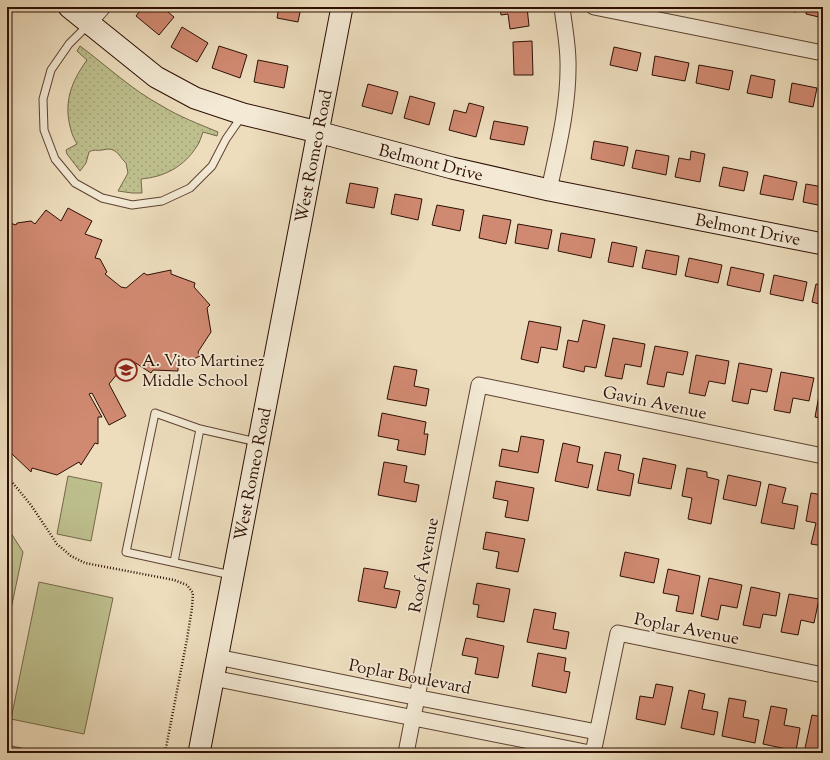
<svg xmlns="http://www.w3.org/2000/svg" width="830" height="760" font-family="'Sorts Mill Goudy',serif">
<defs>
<pattern id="grass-dots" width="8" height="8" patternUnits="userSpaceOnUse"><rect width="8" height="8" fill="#bdbf8d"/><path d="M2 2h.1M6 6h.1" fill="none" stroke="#a3a378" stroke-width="1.8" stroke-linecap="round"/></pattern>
</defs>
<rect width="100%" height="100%" fill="#edddbd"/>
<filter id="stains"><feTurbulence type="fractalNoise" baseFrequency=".005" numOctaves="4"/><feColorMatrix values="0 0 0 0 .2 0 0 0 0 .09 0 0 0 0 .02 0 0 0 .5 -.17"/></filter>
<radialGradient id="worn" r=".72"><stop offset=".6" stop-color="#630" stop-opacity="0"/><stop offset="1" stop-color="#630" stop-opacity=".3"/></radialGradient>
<!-- grass -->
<path fill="url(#grass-dots)" stroke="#756748" d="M80,46C107,66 132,90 162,106C180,117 199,124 218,132L217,136L203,132C201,137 200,142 197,146C184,167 164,177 141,179L142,193H132L118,191L128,173L126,163C120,158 118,149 108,149C106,149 104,150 102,150C97,151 94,149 89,152L86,163L80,171L67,154L66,150L77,144C75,140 72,135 71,130C63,103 71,82 87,60L77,51Z"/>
<!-- garden -->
<path fill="#bdbf8d" stroke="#756748" d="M68,476L102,483L91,541L57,534Z
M7,530H9L23,552L7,628Z
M39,582L113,598L84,734L11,719Z
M7,745L45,753H7Z"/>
<!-- building -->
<path fill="#d18a72" stroke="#2d0f04" d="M143,7H162L174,17L159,35L136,16Z
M279,7H301L298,22L277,18Z
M500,7H527L529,26L510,29L508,14L501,15Z
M769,7H798L796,12Z
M807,7H823V18L806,14Z
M182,27L208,43L197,62L171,47Z
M532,41L533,75H514L513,42Z
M219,46L247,55L240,78L212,68Z
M614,47L641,53L637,71L610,65Z
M655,56L689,63L685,81L652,75Z
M258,60L288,66L284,88L254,82Z
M699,65L733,71L729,90L696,83Z
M751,75L775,80L772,98L747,93Z
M792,83L817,88L813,107L789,102Z
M368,84L398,92L392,114L362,106Z
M410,96L435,103L429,125L404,118Z
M469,103L484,107L476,137L449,130L454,110L466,113Z
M494,121L528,127L524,145L490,139Z
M594,141L628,147L624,166L591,159Z
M636,150L669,156L666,175L632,168Z
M691,151L705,154L700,182L675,177L679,158L690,160Z
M723,167L748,172L744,191L719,186Z
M764,175L797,182L793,200L760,194Z
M350,183L378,188L374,208L346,203Z
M806,184L823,187V206L803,202Z
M395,194L422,199L418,220L391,214Z
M437,205L464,210L460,231L432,225Z
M68,208L92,221L85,234L102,240L95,258L100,259L107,272L105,274L121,287L126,288L144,273L147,275L171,270V274L195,283L194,287L210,305L207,308L211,332L198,352L200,356L178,367V371L153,370L151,373L131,360L127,362L109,384L126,416L109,425L92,393L89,394L102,417H98V444L95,443L81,465L79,462L57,475L32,468L31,472L11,453L9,456L7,450V222L16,225L17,223L31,221L35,224L46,210L61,221Z
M483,215L511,220L506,244L479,238Z
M518,224L552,230L548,249L515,243Z
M561,233L595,239L591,258L558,251Z
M612,242L637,247L633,267L608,262Z
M646,250L679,256L676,275L642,268Z
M689,258L722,265L718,283L685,276Z
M731,267L764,274L760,292L727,285Z
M774,275L807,282L803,301L770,294Z
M816,284L823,285V305L812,302Z
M583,320L605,325L596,368L585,366L584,372L563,367L568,340L578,342Z
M529,321L561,327L557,350L541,347L538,363L521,359Z
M613,338L645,344L641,367L625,364L622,379L605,376Z
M655,346L688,352L683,375L667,372L664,387L647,384Z
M696,355L729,361L725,384L709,381L705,396L689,393Z
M739,363L772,369L767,392L751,389L748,404L732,401Z
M394,366L417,370L414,386L429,389L426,406L387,399Z
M781,372L814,378L809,401L793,398L790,413L774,410Z
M822,379H823V419L815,417Z
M382,413L426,422L424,434H428L425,455L397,450L399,440L378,436Z
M521,436L544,440L538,473L499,466L502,449L518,452Z
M563,443L580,447L577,462L593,465L588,488L555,481Z
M605,452L621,455L618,470L634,474L630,496L597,490Z
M643,458L676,465L671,489L638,483Z
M384,462L407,466L404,482L419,485L416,502L378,495Z
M687,468L707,472V477L719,480L711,524L688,519L692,498L682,496Z
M728,475L761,482L756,506L723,499Z
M496,481L534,488L528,521L505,517L508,501L493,498Z
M769,484L786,488L782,503L798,506L794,529L761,523Z
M811,493L823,495V546L811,544L816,523L806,521Z
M486,532L525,539L518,572L496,568L499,552L483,549Z
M625,552L659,559L654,583L620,576Z
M364,568L388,572L384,588L400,591L396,608L358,601Z
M668,569L700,576L693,614L676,611L679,596L663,593Z
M709,578L742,585L737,608L721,605L718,620L701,616Z
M477,583L510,589L504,622L477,617L479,605L473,604Z
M751,587L780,593L776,616L763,614L760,628L743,625Z
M789,594L819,599L814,623L801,620L798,635L781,632Z
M534,609L556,613L553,629L569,632L566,649L527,642Z
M466,638L504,646L498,678L475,674L478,658L462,655Z
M538,653L566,658L564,671L570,672L566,693L532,686Z
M656,684L673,687L665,725L636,719L640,696L653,698Z
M689,690L705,694L702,709L718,712L714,735L681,728Z
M729,698L746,701L743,717L759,720L755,743L722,736Z
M771,706L787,709L784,725L800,728L796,751L763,744Z
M812,715L823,717V753H804Z"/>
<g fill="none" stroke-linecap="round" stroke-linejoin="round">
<!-- lane casing -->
<g stroke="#5d4232" stroke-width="9">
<path id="lane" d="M88,25L69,44L51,70L43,99L44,130L55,159L75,183L102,198L132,205L162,201L190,188L212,166L226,139L242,116
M174,562L200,429
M231,575L126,552L155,413L200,429L257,442"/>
</g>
<!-- street casing -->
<g stroke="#5d4232" stroke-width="17">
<path id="street" d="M594,7L823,53
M89,23L103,7
M549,190C558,148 569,105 568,62C568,44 564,25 562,7
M217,657L399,694L597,732
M213,678L590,753
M406,753L420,682L479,385L823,456
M593,753L618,633L823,675"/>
</g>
<!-- secondary casing -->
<g stroke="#2d0f04" stroke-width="23">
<path id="secondary" d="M69,7L156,77L195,98L243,114L318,132L452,168L549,190L823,244
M199,753L342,7"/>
</g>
<!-- path -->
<path stroke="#2d0f04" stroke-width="2.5" stroke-dasharray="1 2" stroke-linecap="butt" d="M7,476L31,505L57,544L71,556L85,563L174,580L187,585L193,593L192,608L187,639L165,753"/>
<!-- lane -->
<use href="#lane" stroke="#f3e9d4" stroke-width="7"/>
<!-- street -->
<use href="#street" stroke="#f3e9d4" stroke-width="15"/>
<!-- secondary -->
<use href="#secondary" stroke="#f3e9d4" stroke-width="21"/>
</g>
<!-- icons -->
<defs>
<g id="school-ring" transform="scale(1.15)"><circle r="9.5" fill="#f3e9d4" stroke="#8f2418" stroke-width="1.5"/><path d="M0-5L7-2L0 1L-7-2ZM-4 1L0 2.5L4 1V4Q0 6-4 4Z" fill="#8f2418"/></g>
</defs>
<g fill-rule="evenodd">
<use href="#school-ring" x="126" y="370"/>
</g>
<g text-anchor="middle" stroke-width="3.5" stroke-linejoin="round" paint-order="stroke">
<!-- street labels -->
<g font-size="17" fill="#2d0f04" stroke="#f3e9d4">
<text transform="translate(313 156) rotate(-79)" y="6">West Romeo Road</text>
<text transform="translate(431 162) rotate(14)" y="6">Belmont Drive</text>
<text transform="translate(748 229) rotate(11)" y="6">Belmont Drive</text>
<text transform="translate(655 402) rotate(12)" y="6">Gavin Avenue</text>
<text transform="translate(252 474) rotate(-79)" y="6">West Romeo Road</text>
<text transform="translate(423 565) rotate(-79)" y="6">Roof Avenue</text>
<text transform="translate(687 628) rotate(11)" y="6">Poplar Avenue</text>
<text transform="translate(410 676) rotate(11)" y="6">Poplar Boulevard</text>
</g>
<!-- poi labels -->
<g font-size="17" fill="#2d0f04" stroke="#f3e9d4" text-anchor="start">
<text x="142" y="366">A. Vito Martinez<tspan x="142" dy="20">Middle School</tspan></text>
</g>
</g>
<!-- margin -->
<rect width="830" height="760" fill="none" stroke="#edddbd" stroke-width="24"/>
<rect x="8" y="8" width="814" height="744" fill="none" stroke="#2d0f04" stroke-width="2"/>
<rect x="12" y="12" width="806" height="736" fill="none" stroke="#2d0f04"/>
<rect width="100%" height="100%" filter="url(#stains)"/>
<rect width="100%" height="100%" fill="url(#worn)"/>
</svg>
